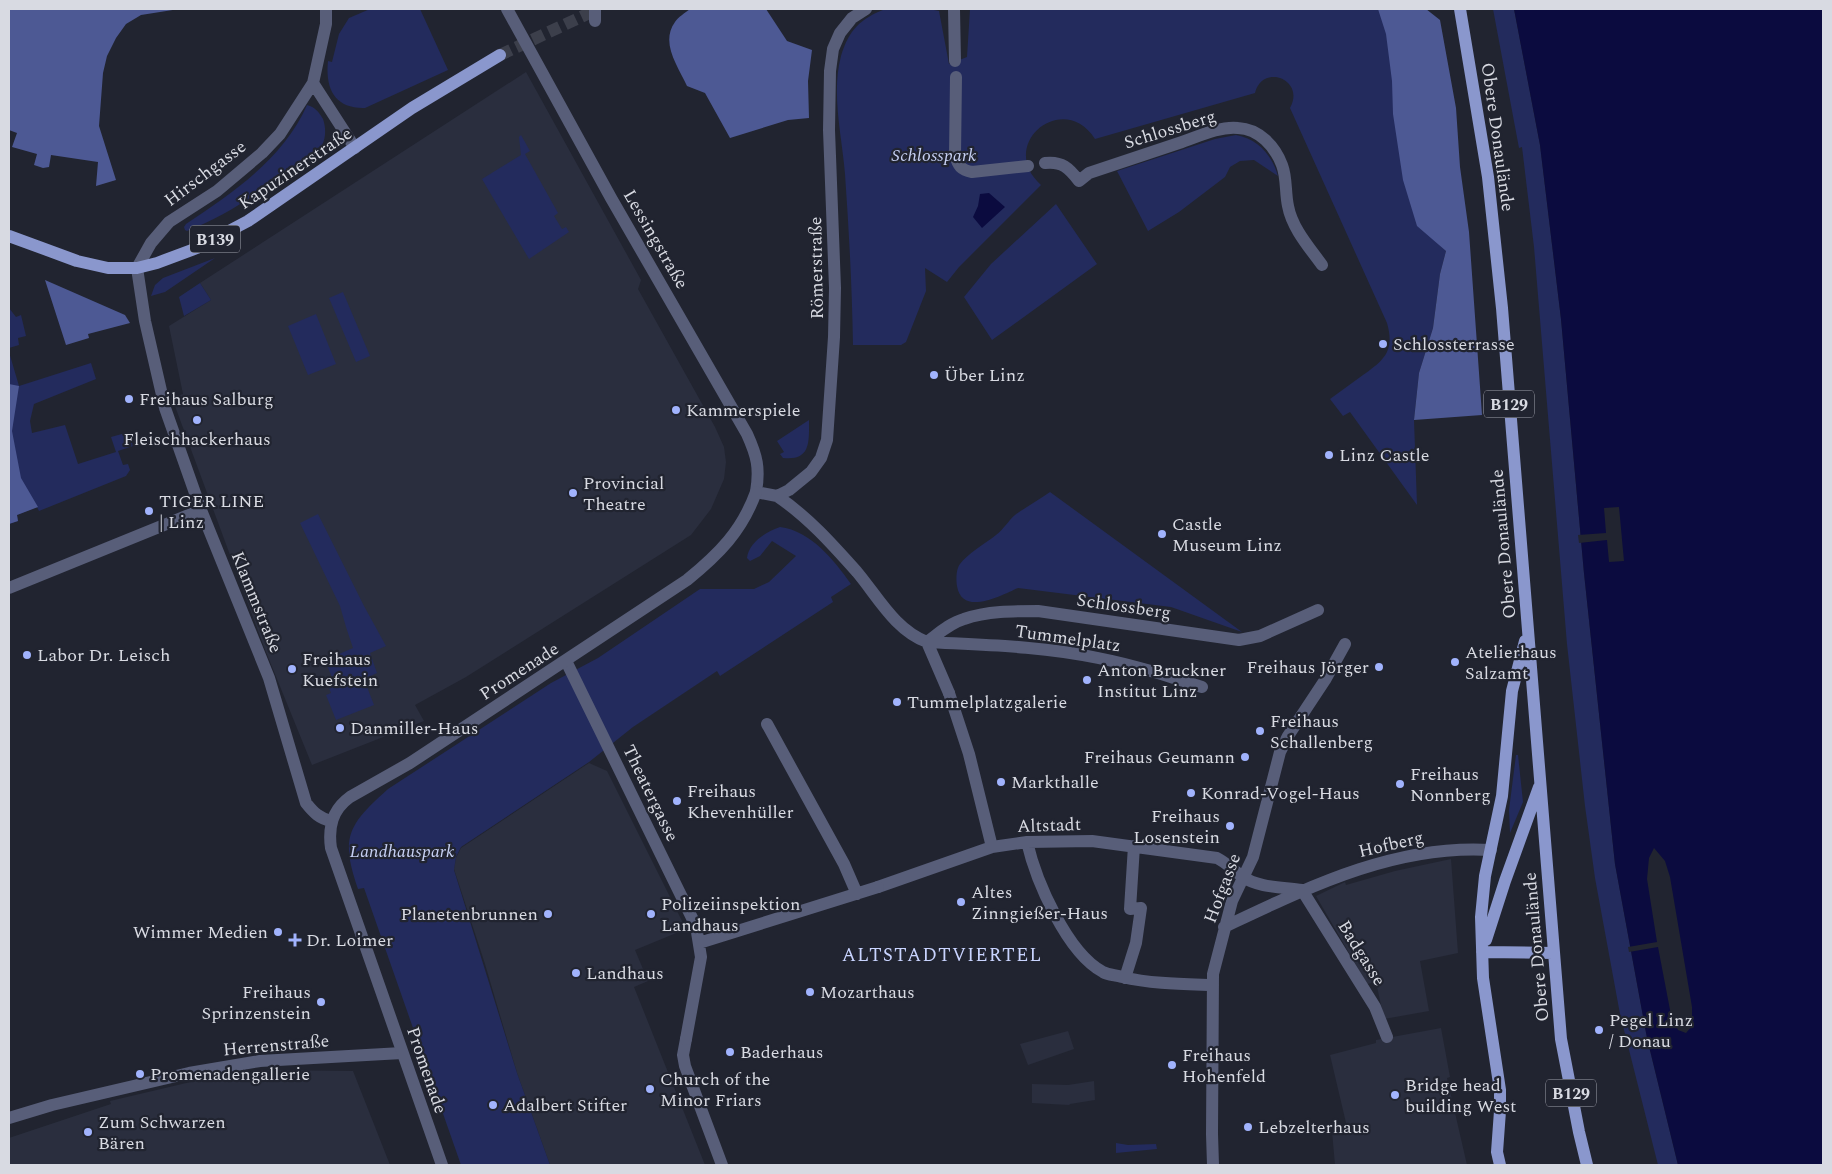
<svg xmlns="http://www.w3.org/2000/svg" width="1832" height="1174" font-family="Spectral,serif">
<rect width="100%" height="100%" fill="#212430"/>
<!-- built -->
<path fill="#2a2e3e" d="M526,72L641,280L638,289L715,427L724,447L726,462L724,479L711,509L691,535L466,677L415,705L424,721L312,765L264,647L172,398L183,394L169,326L211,300L200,283Z
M589,763L607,771L686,929L635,950L648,981L634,987L705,1165H550L517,1073L485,964L454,869L456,858L461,848Z
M1451,859L1458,953L1420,961L1429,1011L1384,1019L1376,982L1367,984L1316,896L1345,882L1346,885L1395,871Z
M1441,1028L1450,1077L1447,1078L1467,1165H1335L1332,1131L1347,1127L1330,1055L1376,1043V1040Z
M1068,1031L1074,1049L1028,1065L1020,1044Z
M258,1070L353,1071L390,1165H9V1138L111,1104L110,1101L233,1072L234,1077Z
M1094,1081L1095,1100L1070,1104L1069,1105L1032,1103V1084L1068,1085Z"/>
<!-- green -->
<path fill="#232b5d" d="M370,9H420L448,70L365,108C335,109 325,89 328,61L332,62L339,34L349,18Z
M885,9H929L939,11L949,64L967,57L970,9H1379L1388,34L1418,224L1446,251L1440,274L1433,328L1419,373L1414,420L1417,505L1350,412L1343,416L1330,399C1341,391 1352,383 1363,375C1384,360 1395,351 1387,323L1290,108C1306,79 1262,63 1255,93L1095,139C1063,89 996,145 1041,185L959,267L947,282L925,268L926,291L906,342L901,345H853C852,287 849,231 845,174C842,136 831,94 841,56C849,30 860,19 885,9Z
M1493,9H1514L1540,145L1561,319L1584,573L1615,864L1647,1038L1678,1165H1658L1620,1014L1595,878L1585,806L1567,644L1534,247L1522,147L1519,148Z
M307,105C315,107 319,112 323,119C326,127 326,138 322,145C317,154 306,159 298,165C264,189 227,216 187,231L185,230L184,227L186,224C233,193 284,158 307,105Z
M521,135L530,151L525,154L558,213L554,216L562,229L566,227L569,232L529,259L482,179L521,155L519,137Z
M1236,135C1258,139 1272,155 1278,176L1254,160L1240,161L1230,167L1225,177L1179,212L1148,231L1117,171L1215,139Z
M1056,204L1097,264L992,340L964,297L991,264Z
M215,258L165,292L151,296L155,285L163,278Z
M200,283L211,300L184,316L179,297Z
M343,292L370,356L356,362L329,298Z
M9,308L16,317L21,315L26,336L18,338L19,345L9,348Z
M316,314L336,364L308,375L288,326Z
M9,352L19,386L91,363L96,379L34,404L30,421L32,433L65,425L78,464L116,452L111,437L129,432L133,446L118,451L123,465L128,464L130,470L126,476L39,511L37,507L17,515L18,521L9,524Z
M809,420C809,442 811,461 783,458L780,454L784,452L777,441Z
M1050,492L1242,632L1171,607L1018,588C1002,595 962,617 957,586C956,580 956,569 960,564C967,554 986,543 996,535C1004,529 1008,521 1015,515C1026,507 1039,500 1050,492Z
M318,514L364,606L386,646L370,653L377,673L364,679L374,705L336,720L326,695L331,693L329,688L335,685L325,660L353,648L346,627L340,606L300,523Z
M780,527C811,531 834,560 851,584L831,597L833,602L720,676L717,671L633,727L589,762L461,847L456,857L454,870L517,1073L550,1165H461L364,888L358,889C340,837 348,825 388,789L551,683L598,658L700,589H754L769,582L796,556L772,541L760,556L750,561L747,558C749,542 766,532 780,527Z
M1516,755H1518L1523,802L1510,833L1509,810Z
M1116,1143L1128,1145L1156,1144L1157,1149L1116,1153Z"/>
<!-- forest -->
<path fill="#4d5994" d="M9,9H179L141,15L126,24L116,38L107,56L103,73L99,126L116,180L96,186L98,162L51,155L49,167L43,168L34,165L37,154L12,147L17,133L9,130Z
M690,9H766L787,41L812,50L808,81L809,118L788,120L730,138L705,93L687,86C678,66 660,43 675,22C678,17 685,13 690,9Z
M1378,9H1426L1440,20L1456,108L1460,167L1469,232L1482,415L1414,420L1419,373L1433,328L1440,274L1446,251L1417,226L1403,180L1393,114L1392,81L1386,34Z
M45,280L125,315L130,323L88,334L89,338L66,345Z
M9,384L19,386L12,431L21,478L38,507L17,515L18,521L9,524Z"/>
<!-- water -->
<path fill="#0b0b3f" d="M1514,9H1823V1165H1678L1647,1038L1615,864L1584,573L1561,319L1540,145Z
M989,193L1005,207L982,228L973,217L978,206L980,194Z"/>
<!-- pier -->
<path fill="#212430" d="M1619,507L1624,561L1609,562L1607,540L1579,543L1578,535L1606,533L1604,508Z
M1654,848L1665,861L1670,877L1692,1007V1026L1686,1033L1678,1030L1671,1015L1658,947L1629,952L1628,947L1657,942L1647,879L1649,858Z"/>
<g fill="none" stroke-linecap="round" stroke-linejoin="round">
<!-- primary-tunnel -->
<path stroke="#3c3f4b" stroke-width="12" stroke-dasharray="12 6" stroke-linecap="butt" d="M500,55L598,9"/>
<!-- pedestrian -->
<path stroke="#585e79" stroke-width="12" d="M949,693L969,754L992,847
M1027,842C1036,881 1067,953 1103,972C1108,975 1116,975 1122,977C1152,984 1182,984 1213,985
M878,887L992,847L1027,842L1092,841L1217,858C1227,863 1234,871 1243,877C1259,888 1284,887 1302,890L1375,1007L1387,1037
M1224,927C1309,887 1395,844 1491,850
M1125,978L1136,943L1141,908L1130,909L1134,846
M686,1039L683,1055L685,1066L722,1165
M9,1118L52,1105L189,1073L260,1061L402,1053
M1213,1165L1212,1134L1213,974L1232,901L1253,857L1280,752L1288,736L1325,680L1345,644"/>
<!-- minor -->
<path stroke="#585e79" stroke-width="12" d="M326,9V24L313,83L280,134L262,153L217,191L169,222L151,243L137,268L145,321L165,408L201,510L269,678L306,803C314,813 319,818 331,821
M507,9L611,198L747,434C757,456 760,468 756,492L777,496L789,490L811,472L821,458L827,440L834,337L835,288L829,130L830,71L833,49L840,33L852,18L866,9
M954,9L955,61
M595,21V9
M956,77L955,155C958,166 961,170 972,172L1028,166
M313,83L355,148
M1045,163C1062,161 1069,168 1079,181L1089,173C1119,163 1149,153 1179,143C1197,137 1219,126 1238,128C1259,129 1275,146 1282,165C1287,178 1285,192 1288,206C1292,228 1309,247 1322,265
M777,496C808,517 832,544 857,572C878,597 895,630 927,642C984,645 1042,646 1098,658C1134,665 1168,676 1202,687
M9,588L201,510
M927,642C938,634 950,623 964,619C987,611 1013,611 1038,611L1239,640L1260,636L1318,610
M927,642L949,693
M566,661L696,926L701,957L686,1039
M767,724L844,864L857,894
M699,943L878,887"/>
<!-- tertiary -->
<path stroke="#585e79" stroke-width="12" d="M442,1165L331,848C328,827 332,810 350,797L410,763L687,580C719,554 742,531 756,492"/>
<!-- primary -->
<path stroke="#8a97cd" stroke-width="12" d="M1460,9L1488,177L1502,308L1561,1039L1579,1132L1587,1165
M9,236L77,261L108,268H137L157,263L197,248L248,221L412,108L500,55
M1486,940L1505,881L1539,787
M1482,952L1553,953
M1500,1165L1497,1152L1500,1111V1090L1483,978L1481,917L1485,876L1502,796L1512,691L1525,641"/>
</g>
<!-- markers -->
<g fill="#a1b3fd" stroke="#212430" stroke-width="2">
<circle cx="1383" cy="344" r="5"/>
<circle cx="934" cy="375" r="5"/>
<circle cx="129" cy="399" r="5"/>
<circle cx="676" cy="410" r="5"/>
<circle cx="197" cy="420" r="5"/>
<circle cx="1329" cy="455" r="5"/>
<circle cx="573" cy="493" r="5"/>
<circle cx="149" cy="511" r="5"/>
<circle cx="1162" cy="534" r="5"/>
<circle cx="27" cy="655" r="5"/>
<circle cx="1455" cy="662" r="5"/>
<circle cx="1379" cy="667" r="5"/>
<circle cx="292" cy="669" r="5"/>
<circle cx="1087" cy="680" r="5"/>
<circle cx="897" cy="702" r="5"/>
<circle cx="340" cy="728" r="5"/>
<circle cx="1260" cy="731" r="5"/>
<circle cx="1245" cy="757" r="5"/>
<circle cx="1001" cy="782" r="5"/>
<circle cx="1400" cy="784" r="5"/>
<circle cx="1191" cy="793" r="5"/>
<circle cx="677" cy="801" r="5"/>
<circle cx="1230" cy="826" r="5"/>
<circle cx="961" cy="902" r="5"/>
<circle cx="548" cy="914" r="5"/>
<circle cx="651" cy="914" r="5"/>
<circle cx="278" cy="932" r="5"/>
<path d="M292.5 932.5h5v5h5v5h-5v5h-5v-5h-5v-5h5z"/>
<circle cx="576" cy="973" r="5"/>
<circle cx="810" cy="992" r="5"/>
<circle cx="321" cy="1002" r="5"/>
<circle cx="1599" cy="1030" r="5"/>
<circle cx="730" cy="1052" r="5"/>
<circle cx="1172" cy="1065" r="5"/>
<circle cx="140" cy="1074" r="5"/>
<circle cx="650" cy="1089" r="5"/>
<circle cx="1395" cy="1095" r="5"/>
<circle cx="493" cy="1105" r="5"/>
<circle cx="1248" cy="1127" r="5"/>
<circle cx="88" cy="1132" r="5"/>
</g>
<g text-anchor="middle" stroke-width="4.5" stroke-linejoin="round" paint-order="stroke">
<!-- shield labels -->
<g fill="#212430" stroke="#a1a3ad" stroke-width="1">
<rect x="190" y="225.5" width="50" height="27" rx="4"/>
<rect x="1484" y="390.5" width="50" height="27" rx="4"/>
<rect x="1546" y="1079.5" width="50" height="27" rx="4"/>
</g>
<g font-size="16" font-weight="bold" fill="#d8dae2">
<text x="215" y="245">B139</text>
<text x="1509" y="410">B129</text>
<text x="1571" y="1099">B129</text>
</g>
<!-- street labels -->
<g font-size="18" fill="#d8dae2" stroke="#212430">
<text transform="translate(1170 129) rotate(-17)" y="6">Schlossberg</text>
<text transform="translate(1498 137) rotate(82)" y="6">Obere Donaulände</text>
<text transform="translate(295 168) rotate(-34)" y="6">Kapuzinerstraße</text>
<text transform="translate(205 173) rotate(-37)" y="6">Hirschgasse</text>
<text transform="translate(656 239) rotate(60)" y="6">Lessingstraße</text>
<text transform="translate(816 268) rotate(-91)" y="6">Römerstraße</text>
<text transform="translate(1503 544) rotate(-95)" y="6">Obere Donaulände</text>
<text transform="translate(257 602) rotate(68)" y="6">Klammstraße</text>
<text transform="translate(1124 606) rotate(8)" y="6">Schlossberg</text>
<text transform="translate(1068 638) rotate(8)" y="6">Tummelplatz</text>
<text transform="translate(519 671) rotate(-33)" y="6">Promenade</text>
<text transform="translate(651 793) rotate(64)" y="6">Theatergasse</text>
<text transform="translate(1049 825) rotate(-2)" y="6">Altstadt</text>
<text transform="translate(1391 844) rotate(-13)" y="6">Hofberg</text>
<text transform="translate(1222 888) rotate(-69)" y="6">Hofgasse</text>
<text transform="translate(1536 947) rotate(-95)" y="6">Obere Donaulände</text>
<text transform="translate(1362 953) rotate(58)" y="6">Badgasse</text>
<text transform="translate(276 1045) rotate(-5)" y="6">Herrenstraße</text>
<text transform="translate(427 1070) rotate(71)" y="6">Promenade</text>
</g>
<!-- park labels -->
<g font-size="18" font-style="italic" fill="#c6d0f3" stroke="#212430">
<text x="934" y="161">Schlosspark</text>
<text x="402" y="857">Landhauspark</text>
</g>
<!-- poi labels -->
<g font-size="18" fill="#d8dae2" stroke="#212430" text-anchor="start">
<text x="1393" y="350">Schlossterrasse</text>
<text x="944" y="381">Über Linz</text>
<text x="139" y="405">Freihaus Salburg</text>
<text x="686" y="416">Kammerspiele</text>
<text x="197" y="445" text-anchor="middle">Fleischhackerhaus</text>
<text x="1339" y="461">Linz Castle</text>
<text x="583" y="489">Provincial<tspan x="583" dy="21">Theatre</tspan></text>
<text x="159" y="507">TIGER LINE<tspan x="159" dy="21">| Linz</tspan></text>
<text x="1172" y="530">Castle<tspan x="1172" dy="21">Museum Linz</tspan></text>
<text x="1465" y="658">Atelierhaus<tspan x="1465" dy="21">Salzamt</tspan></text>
<text x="37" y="661">Labor Dr. Leisch</text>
<text x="302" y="665">Freihaus<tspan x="302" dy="21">Kuefstein</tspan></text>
<text x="1369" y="673" text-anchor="end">Freihaus Jörger</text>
<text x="1097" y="676">Anton Bruckner<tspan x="1097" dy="21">Institut Linz</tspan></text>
<text x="907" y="708">Tummelplatzgalerie</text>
<text x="1270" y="727">Freihaus<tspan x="1270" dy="21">Schallenberg</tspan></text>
<text x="350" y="734">Danmiller-Haus</text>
<text x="1235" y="763" text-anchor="end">Freihaus Geumann</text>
<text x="1410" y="780">Freihaus<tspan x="1410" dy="21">Nonnberg</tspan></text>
<text x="1011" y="788">Markthalle</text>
<text x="687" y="797">Freihaus<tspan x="687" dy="21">Khevenhüller</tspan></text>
<text x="1201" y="799">Konrad-Vogel-Haus</text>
<text x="1220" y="822" text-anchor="end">Freihaus<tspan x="1220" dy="21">Losenstein</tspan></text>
<text x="971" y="898">Altes<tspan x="971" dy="21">Zinngießer-Haus</tspan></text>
<text x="661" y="910">Polizeiinspektion<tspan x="661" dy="21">Landhaus</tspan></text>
<text x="538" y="920" text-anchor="end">Planetenbrunnen</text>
<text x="268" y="938" text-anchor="end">Wimmer Medien</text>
<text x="306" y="946">Dr. Loimer</text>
<text x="586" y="979">Landhaus</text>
<text x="311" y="998" text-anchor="end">Freihaus<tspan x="311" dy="21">Sprinzenstein</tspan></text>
<text x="820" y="998">Mozarthaus</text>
<text x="1609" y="1026">Pegel Linz<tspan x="1609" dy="21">/ Donau</tspan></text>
<text x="740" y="1058">Baderhaus</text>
<text x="1182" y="1061">Freihaus<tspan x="1182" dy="21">Hohenfeld</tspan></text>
<text x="150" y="1080">Promenadengallerie</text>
<text x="660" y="1085">Church of the<tspan x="660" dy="21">Minor Friars</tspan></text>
<text x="1405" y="1091">Bridge head<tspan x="1405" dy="21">building West</tspan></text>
<text x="503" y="1111">Adalbert Stifter</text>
<text x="98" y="1128">Zum Schwarzen<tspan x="98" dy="21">Bären</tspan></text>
<text x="1258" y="1133">Lebzelterhaus</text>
</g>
<!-- neighbourhood labels -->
<g font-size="19" letter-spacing="1" fill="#c9d4ff" stroke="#212430">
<text x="942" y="961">ALTSTADTVIERTEL</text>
</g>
</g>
<!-- border -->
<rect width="1832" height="1174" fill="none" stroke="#d8dae2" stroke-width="20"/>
</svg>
